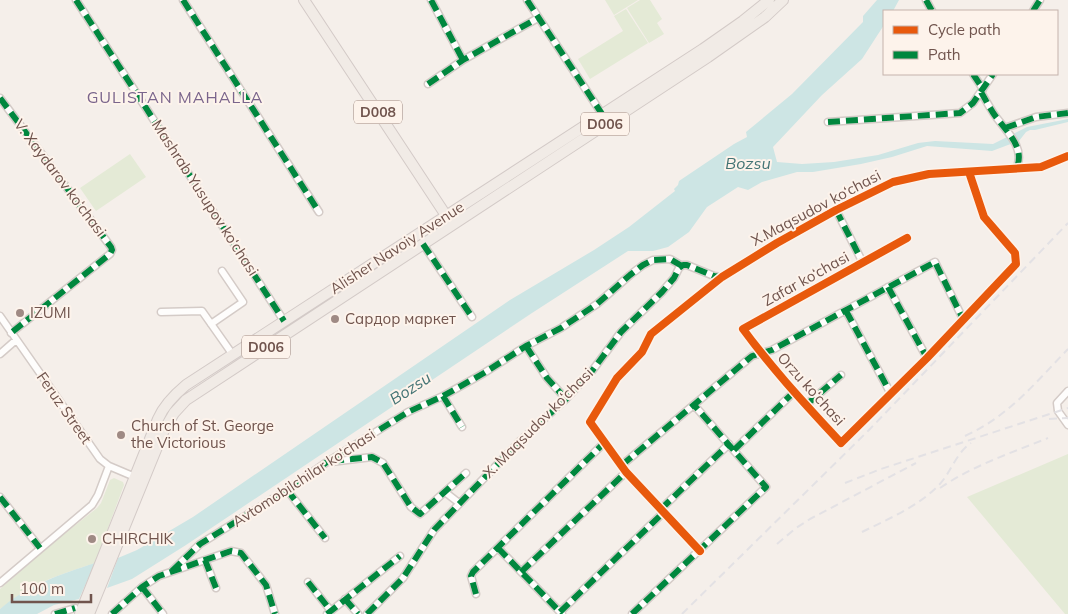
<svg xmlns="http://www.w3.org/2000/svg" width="1068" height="614" font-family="Mulish,sans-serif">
<rect width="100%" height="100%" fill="#f5efea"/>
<!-- green -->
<path fill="#e4ead6" d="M605,0H638L614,15Z
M640,0H650L662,19L657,23L664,34L649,43L627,8Z
M626,9L648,43L590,79L578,59L623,31L614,16Z
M130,154L146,177L96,211L80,188Z
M1068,454V614H1065L967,497Z
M114,478L123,482L124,485L95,563C71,571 47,578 26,591C17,596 9,603 0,609V589L54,542L97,508L101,503L110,480Z"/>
<!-- water -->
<path fill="#cde5e4" d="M877,0H899L893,11H884V25L862,59L822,95L773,147L777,162L802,164L834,162L878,155L918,143L935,141L993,144L1027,127L1068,119V122L1035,130H1030L1026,132L1019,141L992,151L927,146L892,157L861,164L813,172H797L762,182L748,190L738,187L707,207L689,232L668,247L653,251H628L532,313L186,545L132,579L107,588L118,558L137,550L193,517L510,300L594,250L629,227L675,191L674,189L678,185L679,181L734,144L747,137L746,132L792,94L863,22V16Z
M95,563L79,599L54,605L37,614H0V609C28,585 61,574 95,563Z"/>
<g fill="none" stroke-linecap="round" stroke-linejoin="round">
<!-- minor casing -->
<g stroke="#d4cbc7" stroke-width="9">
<path id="minor" d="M76,0L284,321
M183,0L319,212
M431,0L463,60
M527,0L602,114
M926,0L932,11
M1033,11L1040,0
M973,74L983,89
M428,84L463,60L538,18
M981,92C987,102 992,113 1000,122C1010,135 1024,149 1017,167
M0,98L111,247L112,250L110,254L11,333
M828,122L960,113L973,103L993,74
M1005,128L1036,117L1068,113
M836,210L863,263
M907,238L743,329C773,370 807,406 841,443L927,358L1016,264L1015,253L984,217L969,172
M423,244L472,317
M888,287L927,358
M846,311L891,394
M161,312L202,311L233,355
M0,316L100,459L109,466L135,477
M211,324L243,302L222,271
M526,346L547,378L566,399
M0,354L16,340
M1068,391L1057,403L1058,411L1068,425
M443,396L462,427
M806,405L841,375
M734,450L794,392
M331,462L372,457L383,463L411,507L420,514L466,473
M622,465L752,356L772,350L935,262L963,319
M287,490L325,538
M445,492L459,503
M0,497L40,548
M661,509L729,444
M498,548L562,614
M700,551L626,472L590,422L617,378L642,352L651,334L722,277L777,243L836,210L893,182L929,174L1041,167L1068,156
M205,560L216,588
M172,571L200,544L287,490L327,462L408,412L443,396L484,373L526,346L561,328L597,304L630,275L643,265L653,260L670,259L682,266
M521,572L626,472
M308,582L331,611
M0,583L92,505L98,495L109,466
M142,587L163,614
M476,594L471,576L473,572L605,442
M345,599L358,614
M560,612L664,512
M55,614L75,608
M112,614L142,587L159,576L231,551L241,553L266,585L275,614
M327,614L400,556
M367,614L403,578L434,530L520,441L566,399L592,371L621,332L662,292L674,278L679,268L683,265H687L714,276L722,277
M632,614L766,487L694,405"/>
</g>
<!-- primary casing -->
<g stroke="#d3cac7" stroke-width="12">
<path id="primary" d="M304,0L449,220
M80,614L158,419C164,405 174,395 186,385L703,49L743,21L769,0
M89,614L164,430L174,413L186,400L708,57L765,17L783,0"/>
</g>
<!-- minor -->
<use href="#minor" stroke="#fefdfc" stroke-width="6"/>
<!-- primary -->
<use href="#primary" stroke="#f1ebe6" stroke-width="10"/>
<!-- rail -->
<path stroke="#e3e1e4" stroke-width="2" stroke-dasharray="8 5" stroke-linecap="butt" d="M1049,419L1068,418
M965,436C1009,416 1035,383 1068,349
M845,483L881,469L1068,408
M940,488C974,465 1011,453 1048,438
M862,532C888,519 917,507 938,486C951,473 955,454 971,443
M777,544L796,528L810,519L916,463
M682,614L869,430L1068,223"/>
<!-- quiet -->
<path stroke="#00873e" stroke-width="6" stroke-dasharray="12 6" stroke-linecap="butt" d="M76,0L284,321
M183,0L319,212
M431,0L463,60
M527,0L602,114
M926,0L932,11
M1033,11L1040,0
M973,74L983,89
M428,84L463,60L538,18
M981,92C987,102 992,113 1000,122C1010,135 1024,149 1017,167
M0,98L111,247L112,250L110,254L11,333
M828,122L960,113L973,103L993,74
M1005,128L1036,117L1068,113
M836,210L863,263
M423,244L472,317
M888,287L927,358
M846,311L891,394
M526,346L547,378L566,399
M443,396L462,427
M806,405L841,375
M734,450L794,392
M332,461L372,457L383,463L411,507L420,514L466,473
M622,465L752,356L772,350L935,262L963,319
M287,490L325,538
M0,497L40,548
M661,509L729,444
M498,548L562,614
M205,560L216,588
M172,571L200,544L287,490L327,462L408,412L443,396L484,373L526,346L561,328L597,304L630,275L643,265L653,260L670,259L682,266
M521,572L626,472
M308,582L331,611
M142,587L163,614
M476,594L471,576L473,572L605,442
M345,599L358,614
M560,612L664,512
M55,614L75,608
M112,614L142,587L159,576L231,551L241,553L266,585L275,614
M327,614L400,556
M367,614L403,578L434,530L520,441L566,399L592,371L621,332L662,292L674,278L679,268L683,265H687L714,276L722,277
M632,614L766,487L694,405"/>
<!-- cycleway casing -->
<g stroke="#fdf3eb" stroke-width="11">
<path id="cycleway" d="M907,238L743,329C773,370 807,406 841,443L927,358L1016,264L1015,253L984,217L969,172
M700,551L626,472L590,422L617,378L642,352L651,334L722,277L777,243L836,210L893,182L929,174L1041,167L1068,156"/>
</g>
<!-- cycleway -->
<use href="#cycleway" stroke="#e8590c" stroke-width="8"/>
</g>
<!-- markers -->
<g fill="#9f8a84" stroke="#fdf3eb" stroke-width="2">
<circle cx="20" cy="313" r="5"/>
<circle cx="335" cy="319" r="5"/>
<circle cx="121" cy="435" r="5"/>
<circle cx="92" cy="539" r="5"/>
</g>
<g text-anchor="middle" stroke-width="4" stroke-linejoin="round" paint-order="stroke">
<!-- shield labels -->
<g fill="#fdf3eb" stroke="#9a847c" stroke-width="1">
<rect x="354" y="100.5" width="48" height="23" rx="4"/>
<rect x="581" y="112.5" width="48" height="23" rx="4"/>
<rect x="242" y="335.5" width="48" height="23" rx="4"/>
</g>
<g font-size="14" font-weight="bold" fill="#70544d">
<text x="378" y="117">D008</text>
<text x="605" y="129">D006</text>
<text x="266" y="352">D006</text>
</g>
<!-- street labels -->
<g font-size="15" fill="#70544d" stroke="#fdf3eb">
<text transform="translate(60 178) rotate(53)" y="5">V. Xaydarov ko‘chasi</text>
<text transform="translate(205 198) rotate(57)" y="5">Mashrab Yusupov ko‘chasi</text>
<text transform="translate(816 208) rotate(-28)" y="5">X.Maqsudov ko‘chasi</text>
<text transform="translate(397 248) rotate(-33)" y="5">Alisher Navoiy Avenue</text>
<text transform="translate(806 279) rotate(-29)" y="5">Zafar ko‘chasi</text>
<text transform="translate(811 389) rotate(48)" y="5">Orzu ko‘chasi</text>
<text transform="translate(64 408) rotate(55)" y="5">Feruz Street</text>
<text transform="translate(538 423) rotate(-45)" y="5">X. Maqsudov ko‘chasi</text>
<text transform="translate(304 478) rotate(-33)" y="5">Avtomobilchilar ko‘chasi</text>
</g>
<!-- poi labels -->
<g font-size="15" fill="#70544d" stroke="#fdf3eb" text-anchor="start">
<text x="30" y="318">IZUMI</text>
<text x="345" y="324">Сардор маркет</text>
<text x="131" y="431">Church of St. George<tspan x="131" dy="17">the Victorious</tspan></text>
<text x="102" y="544">CHIRCHIK</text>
</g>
<!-- neighbourhood labels -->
<g font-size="16" letter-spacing="1" fill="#7a658c" stroke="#fdf3eb">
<text x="175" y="103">GULISTAN MAHALLA</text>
</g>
<!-- water labels -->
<g font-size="16" font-style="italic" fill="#427374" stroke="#fdf3eb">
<text x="748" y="169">Bozsu</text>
<text transform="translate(410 388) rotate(-33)" y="6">Bozsu</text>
</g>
</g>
<!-- legend -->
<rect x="883" y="10" width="175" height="65" fill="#fdf3eb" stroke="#c5b3ac"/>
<rect x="893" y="26" width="25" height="8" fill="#e8590c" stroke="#c5b3ac"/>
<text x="928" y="35" font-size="15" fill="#70544d">Cycle path</text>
<rect x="893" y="51" width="25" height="8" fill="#00873e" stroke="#c5b3ac"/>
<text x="928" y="60" font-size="15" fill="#70544d">Path</text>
<!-- scale -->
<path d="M12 594v8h79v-8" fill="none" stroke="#70544d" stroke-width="2.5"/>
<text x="20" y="594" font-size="15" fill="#70544d" stroke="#fdf3eb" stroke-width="4" paint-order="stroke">100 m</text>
</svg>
